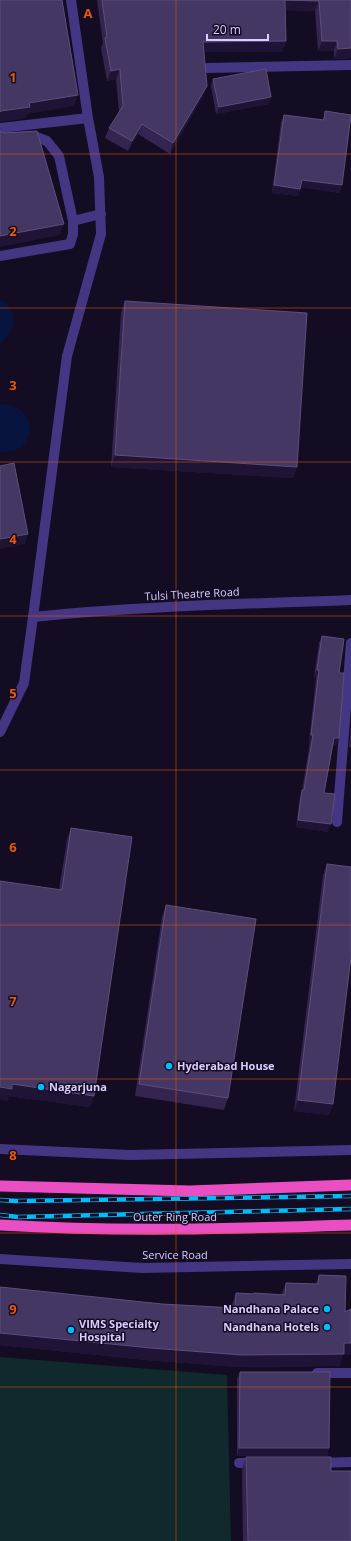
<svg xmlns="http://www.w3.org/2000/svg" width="351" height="1541" font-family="'Open Sans',sans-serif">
<rect width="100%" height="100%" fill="#130c22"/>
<!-- green -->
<path fill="#0f292c" d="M0,1357L227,1375L231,1541H0Z"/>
<!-- water -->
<path fill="#081440" d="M0,300C20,311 16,332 0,344Z
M6,404C41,410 36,456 0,452V405Z"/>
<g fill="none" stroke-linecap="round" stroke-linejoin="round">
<!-- minor -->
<path stroke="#443682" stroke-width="10" d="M71,0L88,118
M207,68L351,65
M0,128L88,118L99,177L101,234L67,356L33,617
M0,138L34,136L47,141L59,156L73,221V234L70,244L0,256
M73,221L101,214
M337,822L351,643
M317,1373H351
M239,1463H257
M317,1463L351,1462"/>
<!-- tertiary -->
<path stroke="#443682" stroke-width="10" d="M0,732L24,683L33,617C139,606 245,604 351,600
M0,1149L130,1155L351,1150
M0,1259L142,1268L351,1264"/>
<!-- trunk -->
<path stroke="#eb4ec2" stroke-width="11" d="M0,1186L190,1191L351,1185
M0,1225C117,1232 234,1229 351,1225"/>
<!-- rail casing -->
<g stroke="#00bcf8" stroke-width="4.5">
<path id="rail" d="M0,1200L16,1201L351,1196
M0,1215L18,1217L351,1209"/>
</g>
<!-- rail -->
<use href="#rail" stroke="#130c22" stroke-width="3" stroke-dasharray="9" stroke-linecap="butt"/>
</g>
<!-- wall -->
<path fill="#342550" d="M97,0H351V58L334,59V51H318L315,11L285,10L286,41L282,52H204L203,96L170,154L138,134L128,151L105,138L109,128L119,112L116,79L107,81L101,48L103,43Z
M213,79L269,104L216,114L211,86Z
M325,111L340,193L301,187L298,196L272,193L281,122L284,115L323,120Z
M125,301L297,467L293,478L111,467L121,313Z
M322,636L339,673L336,746L332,745L324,793L328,832L296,827L300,797L302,790L310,742H309L316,678L314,677L319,643Z
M351,726V747H349Z
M71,828L94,1096L90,1107L9,1096L8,1101L59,889L67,840Z
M327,864L333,1104L329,1115L294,1111L323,875Z
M166,905L228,1098L224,1110L135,1096L162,917Z
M319,1275L345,1312L351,1309V1355H343L339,1366L237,1367L146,1360L0,1345V1287L162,1304L232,1308V1305L236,1293L254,1294V1293L281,1295L286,1283L316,1284Z
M240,1372L329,1448L327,1456H237V1379Z
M246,1457L331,1471L351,1541H243L242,1469Z"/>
<!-- shaded-wall -->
<path fill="#1f1336" d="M285,0L319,1L315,11L282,10Z
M286,41L282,52H199L203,42Z
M322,41H337L334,51H318Z
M351,48V58L334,59L338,49Z
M120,69L116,79L107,81L111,71Z
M207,86L203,96L170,154L173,143Z
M78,95L74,106L28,114L26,118L0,122V112L1,111L29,103Z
M271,97L269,104L216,114L219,107Z
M142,124L138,134L128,151L132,141Z
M302,180L342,185L340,193L299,187Z
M274,185L300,189L298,196L272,193Z
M64,224L60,235L0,247V236Z
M115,455L297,467L293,478L111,467Z
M28,534L25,544L0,549V539Z
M317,670H319L316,678L314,677Z
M311,735H313L310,742H309Z
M334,738H339L336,746L331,745Z
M298,820L331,824L328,832L296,827Z
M12,1084L94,1096L90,1107L9,1096L8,1101L0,1100V1087Z
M298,1100L333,1104L329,1115L294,1111Z
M0,1333L344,1343H351V1355H343L339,1366L237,1367L146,1360L0,1345Z
M239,1448H329L327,1456H237Z"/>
<!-- building -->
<path fill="#453763" stroke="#5d4e7b" d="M0,0H62L78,95L29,103L30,107L1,111L0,112Z
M102,0H351V48L338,49L337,41H322L319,1L285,0L286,41L203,42L207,86L173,143L142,124L132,141L109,128L123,106L120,69L111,71L105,38L107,37Z
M266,69L271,97L219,107L213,79Z
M325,111L351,115L342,185L302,180L300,189L274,185L284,115L324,120Z
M0,131L1,132L4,133L37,131L64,224L0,236Z
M125,301L307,313L297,467L115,455Z
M14,463L28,534L0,539V466Z
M322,636L344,639L339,673H344L339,738H334L324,793L335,794L331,824L298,820L302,790H304L313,735H311L319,670H317Z
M71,828L132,837L94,1096L12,1084V1089L0,1087V881L62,890Z
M327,864L351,867V957L333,1104L298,1100Z
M166,905L256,919L228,1098L139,1084Z
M319,1275L346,1276L345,1312L351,1309V1343H344V1354L242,1355L151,1348L0,1333V1287L162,1304L235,1308L236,1293L254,1294V1293L285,1295L286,1283L318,1284Z
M240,1372H330L329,1448H239Z
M246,1457H331V1471H351V1541H248Z"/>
<!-- grid -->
<path fill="none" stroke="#e8590c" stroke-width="1" stroke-opacity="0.55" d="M176,0V1541M0,154H351M0,308H351M0,462H351M0,616H351M0,770H351M0,925H351M0,1079H351M0,1233H351M0,1387H351"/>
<!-- markers -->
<g fill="#00bcf8" stroke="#130c22" stroke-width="1.5">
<circle cx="169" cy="1066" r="4"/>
<circle cx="41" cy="1087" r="4"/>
<circle cx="327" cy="1309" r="4"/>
<circle cx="327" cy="1327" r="4"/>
<circle cx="71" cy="1330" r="4"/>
</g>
<g text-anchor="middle" stroke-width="3" stroke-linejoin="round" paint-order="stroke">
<!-- street labels -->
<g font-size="11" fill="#dacdff" stroke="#130c22">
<text transform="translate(192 594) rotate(-3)" y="4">Tulsi Theatre Road</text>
<text x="175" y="1221">Outer Ring Road</text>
<text x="175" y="1259">Service Road</text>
</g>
<!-- poi labels -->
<g font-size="11" font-weight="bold" fill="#dacdff" stroke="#130c22" text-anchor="start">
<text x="177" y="1070">Hyderabad House</text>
<text x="49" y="1091">Nagarjuna</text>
<text x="319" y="1313" text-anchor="end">Nandhana Palace</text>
<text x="79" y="1328">VIMS Specialty<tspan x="79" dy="13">Hospital</tspan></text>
<text x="319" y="1331" text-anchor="end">Nandhana Hotels</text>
</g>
</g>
<g font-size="13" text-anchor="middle" font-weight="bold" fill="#e8590c" stroke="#130c22" stroke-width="3" stroke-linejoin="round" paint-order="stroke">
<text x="88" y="18">A</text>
<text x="13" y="82">1</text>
<text x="13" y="236">2</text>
<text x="13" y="390">3</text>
<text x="13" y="544">4</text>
<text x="13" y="698">5</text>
<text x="13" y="852">6</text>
<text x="13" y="1006">7</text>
<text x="13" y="1160">8</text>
<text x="13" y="1314">9</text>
</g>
<!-- scale -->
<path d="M207 34v6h61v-6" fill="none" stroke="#dacdff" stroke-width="2"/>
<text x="213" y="34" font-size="12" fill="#dacdff" stroke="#130c22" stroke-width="3" paint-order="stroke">20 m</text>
</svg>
